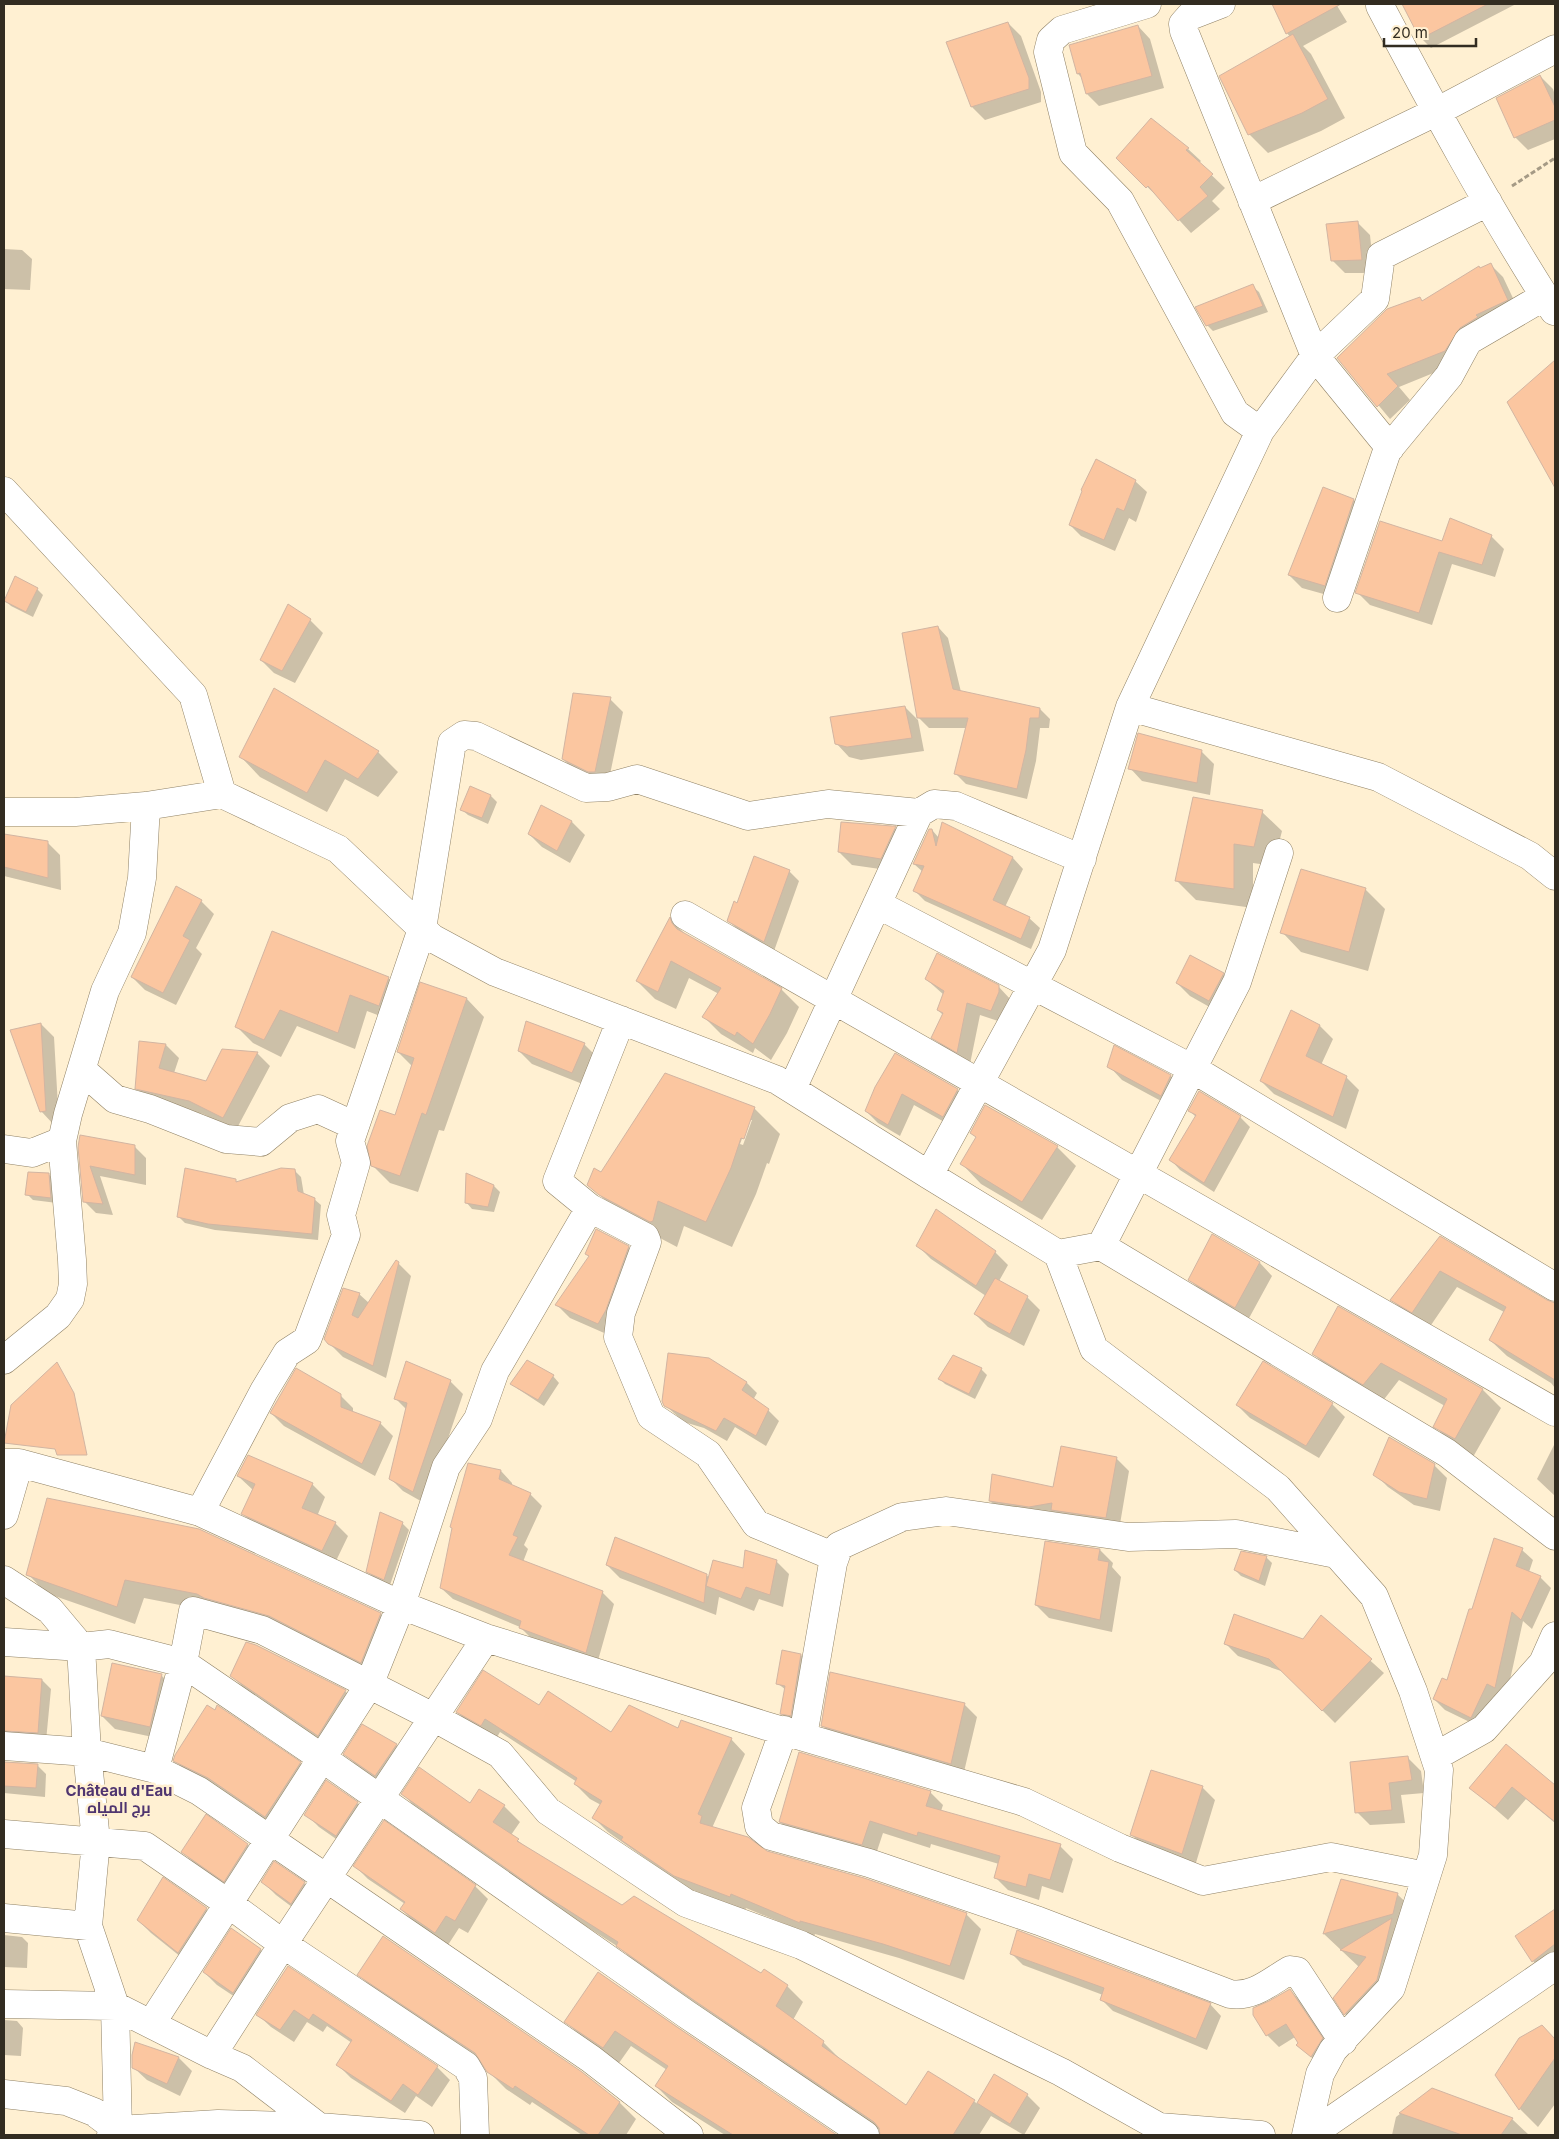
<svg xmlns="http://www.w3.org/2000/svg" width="1559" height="2139" font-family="Inter,Cairo,sans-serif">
<rect width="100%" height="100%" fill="#fff0d2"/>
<!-- shadow -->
<path fill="#0003" fill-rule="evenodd" d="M1273,4H1336L1347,22L1303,46L1311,54L1345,118L1321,131L1268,153L1249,134L1290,37L1287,33Z
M1404,4H1516L1431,48L1421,38Z
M1008,23L1021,36L1041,92V102L985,120L972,107Z
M1138,26L1150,39L1164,88L1099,106L1087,94L1083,79L1078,74Z
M1540,76L1553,89L1555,95V139L1528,150L1515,137Z
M1188,149L1201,161L1199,163L1225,188L1212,201L1220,209L1191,233L1160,199L1117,158Z
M1357,222L1370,235L1374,273H1345L1332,260Z
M4,249L22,250L32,259L30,290L4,289Z
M1490,264L1503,277L1520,313L1458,363L1399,387L1410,400L1390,419L1339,358L1423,302Z
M1252,286L1259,292L1268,312L1213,331L1207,325Z
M1548,368L1555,376V481L1550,475Z
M1135,481L1147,492L1136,522L1129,518L1115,551L1081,536L1070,525Z
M1354,500L1367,513L1338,598L1302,588L1289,575Z
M1491,536L1504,549L1495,577L1452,564L1432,625L1370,605L1357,592L1443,542Z
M37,589L43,595L33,617L11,606L5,600Z
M310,620L323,633L295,683L274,673L261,660Z
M938,627L948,638L961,692L1040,709L1050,719L1049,728H1040L1036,761L1027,799L966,784L956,774L967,728H929L918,717Z
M275,689L378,752L398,772L378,797L345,779L327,812L260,777L241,757Z
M610,699L623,712L608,784L576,772L563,759Z
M905,707L918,720L924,751L861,760L849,757L836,743Z
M1201,751L1214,764L1210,795L1142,781L1130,768Z
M491,796L497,802L488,824L468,815L461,809Z
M542,807L572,822L585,835L570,863L542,847L529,834Z
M1262,812L1282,831L1273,866L1253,863V908L1196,900L1176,880Z
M943,824L1013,858L1023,869L1005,907L1029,918L1040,928L1031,949L925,901L914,890L923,872L914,864L932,830L939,838Z
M895,828L908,840L894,871L852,865L839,852Z
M4,835L47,842L60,855L61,890L4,876Z
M789,871L799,881L774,951L739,931L729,921L738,904Z
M1365,889L1385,909L1368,971L1301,952L1282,932Z
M201,901L214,914L196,948L202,954L176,1005L145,990L132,977Z
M670,919L686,935L781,989L799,1007L787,1033L771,1060L755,1048L753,1053L721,1034L704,1017L719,994L689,978L676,1009L655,999L637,981Z
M273,933L388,978L405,995L396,1022L367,1011L355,1049L297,1026L281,1057L253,1043L236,1026Z
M1223,974L1236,987L1222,1014L1190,996L1177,983Z
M926,979L998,986L1011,1000L1004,1023L980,1015L970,1064L946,1050L933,1037L943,1015L938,1010L944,995Z
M421,984L467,999L484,1017L444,1131L439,1130L418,1192L390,1183L372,1165L396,1117L412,1066L398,1052Z
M1292,1012L1320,1026L1333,1039L1321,1065L1346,1077L1359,1090L1346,1129L1274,1094L1261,1081Z
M41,1024L54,1037L59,1124L54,1125L41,1111Z
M584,1044L597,1057L585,1085L532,1064L519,1051Z
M166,1045L179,1058L174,1073L207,1082L257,1053L270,1066L236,1130L203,1114L150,1101L136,1088Z
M1115,1047L1171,1076L1184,1089L1174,1108L1122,1080L1109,1066Z
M876,1088L957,1090L969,1102L955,1128L914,1105L900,1136L878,1123L866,1111Z
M1199,1092L1240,1117L1250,1127L1214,1192L1180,1170L1171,1160L1196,1117L1190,1111Z
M754,1108L780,1134L769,1164L767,1163L756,1194L732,1247L684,1226L677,1247L626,1220L589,1185L602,1173ZM749,1120H752L743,1145L740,1144Z
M971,1133L1057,1147L1076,1166L1042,1220L981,1184L962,1164L977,1138Z
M134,1146L146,1158V1185L100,1176L113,1215L96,1213L84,1201L79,1147Z
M294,1170L301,1177L304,1195L314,1199L321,1205L318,1240L215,1230L185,1223L179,1217L235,1180L238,1183Z
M48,1174L55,1180L57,1203L33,1200L27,1194Z
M494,1186L500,1192L494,1212L472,1209L466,1202Z
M1440,1238L1546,1302L1555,1303V1388L1551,1383L1507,1356L1490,1340L1504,1312L1457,1287L1429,1328L1408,1316L1391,1299Z
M918,1246L995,1252L1008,1265L999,1281L1027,1297L1040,1310L1024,1346L988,1327L975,1314L986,1296L931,1259Z
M628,1247L641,1260L611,1336L570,1318L557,1305L590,1257L586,1254Z
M398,1263L411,1276L386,1378L343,1357L329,1343L359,1294L369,1303Z
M1260,1263L1272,1276L1248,1320L1202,1292L1189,1279Z
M1338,1308L1483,1390L1501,1408L1473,1457L1453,1445L1435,1426L1445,1406L1399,1380L1382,1402L1332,1372L1314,1354Z
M1264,1363L1332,1404L1345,1417L1319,1458L1250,1418L1237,1405Z
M981,1369L987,1375L975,1399L945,1384L939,1378Z
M553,1376L559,1383L544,1406L518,1389L512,1383Z
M450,1381L463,1394L426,1504L403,1491L390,1478L407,1410L395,1398Z
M746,1382L757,1393L753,1400L768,1410L779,1421L766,1446L735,1427L727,1441L704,1428L684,1422L665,1405Z
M340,1395L353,1408V1413L380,1423L393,1436L375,1476L284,1426L271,1413Z
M1555,1443V1496L1537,1479Z
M1116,1458L1129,1471L1119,1530L1003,1514L990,1501L1054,1488Z
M1434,1465L1447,1478L1440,1511L1414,1505L1388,1487L1375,1474Z
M501,1471L512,1483V1486L530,1494L542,1506L524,1545L528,1549L523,1562L602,1592L614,1604L597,1664L532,1639L520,1627L453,1599L441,1588L453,1529Z
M238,1476L312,1484L325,1497L318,1514L335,1523L348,1536L335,1563L256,1527L243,1514L253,1490Z
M48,1500L380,1614L399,1633L380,1680L216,1612L144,1598L135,1624L46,1593L28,1574Z
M402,1523L409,1530L390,1585L374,1578L367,1571Z
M1100,1550L1113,1563L1112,1567L1121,1577L1112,1632L1049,1618L1036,1605Z
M1522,1550L1533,1560L1529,1572L1540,1577L1551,1588L1532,1629L1523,1621L1506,1698L1482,1728L1445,1710L1434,1699L1448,1682L1473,1611Z
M1266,1557L1272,1563L1265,1586L1241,1576L1235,1570Z
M776,1561L789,1574L783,1607L759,1599L754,1611L719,1597L716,1615L620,1578L607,1565L706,1575L710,1578Z
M1322,1617L1384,1673L1335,1723L1284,1672L1238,1656L1225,1643L1304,1640Z
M801,1655L807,1661L797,1722L787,1719L781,1713L786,1690L777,1683Z
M161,1675L174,1688L162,1739L115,1729L102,1716Z
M232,1676L345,1691L358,1704L331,1748L245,1689Z
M4,1677L42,1680L51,1689L46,1741L4,1743Z
M964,1704L977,1717L963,1776L835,1738L822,1725Z
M539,1707L611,1734L679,1730L731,1739L745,1754L712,1828L766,1852L966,1914L981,1929L964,1980L899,1958L815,1934L814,1936L746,1908L745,1910L690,1890L608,1832L594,1818L601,1805L590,1799L575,1784L577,1782L500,1732L496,1739L472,1726L457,1712Z
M396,1745L409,1758L389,1788L358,1767L345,1754Z
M1506,1746L1555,1787V1823L1526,1799L1508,1820L1471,1788Z
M1408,1758L1421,1771L1424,1793L1401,1795L1405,1823L1370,1825L1357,1812Z
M175,1760L300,1763L319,1783L285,1836L194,1780Z
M4,1763L37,1765L46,1774L45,1797L4,1793Z
M327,1782L357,1803L370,1816L349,1848L319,1827L306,1814Z
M1202,1787L1215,1800L1195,1866L1145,1848L1132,1835Z
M930,1792L943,1805L941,1811L1060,1846L1073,1859L1063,1893L1042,1886L1039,1900L1008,1890L995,1877L999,1864L931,1844L930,1848L883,1833L875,1857L793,1835L780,1822Z
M403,1794L470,1805L504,1806L520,1822L511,1835L527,1848L623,1907L787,1986L803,2002L793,2020L823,2042L839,2058V2059L907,2107L928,2073L978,2104L995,2076L1027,2095L1040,2108L1024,2135L991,2116L979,2135H882L881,2131L712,2017L634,1961L620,1948L559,1909L418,1810Z
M248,1845L261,1858L237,1894L196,1865L183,1852Z
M275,1863L304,1883L317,1896L304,1916L276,1895L263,1882Z
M355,1866L475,1886L488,1899L468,1933L459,1928L448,1945L414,1922L401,1909L405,1904L368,1879Z
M1342,1880L1397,1894L1417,1913L1365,2033L1345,2014L1335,1998L1359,1967L1324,1934Z
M206,1909L219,1922L191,1965L151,1933L138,1920Z
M1555,1911V1967L1546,1974L1533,1961L1517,1936Z
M232,1930L261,1950L273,1963L247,2005L217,1985L204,1972Z
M4,1935L22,1937L28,1943L27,1968L4,1967Z
M1011,1953L1210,2004L1221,2016L1207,2050L1113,2011L1102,2000L1103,1995L1023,1965Z
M288,1968L437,2067L450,2080L432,2107L416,2096L405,2113L351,2078L338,2065L352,2043L327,2026L323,2032L307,2022L294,2042L271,2027L258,2015Z
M599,1973L835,2135H725L672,2102L656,2086L667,2070L631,2046L619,2063L582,2037L566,2022Z
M359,1975L620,2103L636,2119L626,2135H582L532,2102L530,2105L506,2089L488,2071L482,2063L376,1992Z
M1290,1990L1301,2002L1334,2051L1323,2068L1298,2045L1299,2043L1295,2037L1279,2047L1267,2035L1254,2015Z
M4,2020L17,2021L23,2028L21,2056L4,2055Z
M1542,2026L1555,2040V2104L1538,2127L1520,2109Z
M179,2058L192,2071L180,2096L147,2080L133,2067Z
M1432,2089L1512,2119L1529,2135H1392L1396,2117Z"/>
<!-- building -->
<path fill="#fbc6a0" stroke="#d2b5a2" d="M1272,4H1341L1286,34Z
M1402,4H1488L1420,39Z
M1008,22L1029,78V89L971,107L946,42Z
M1138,25L1152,76L1086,94L1080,73L1077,74L1069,45Z
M1293,34L1328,99L1302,113L1248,135L1219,76Z
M1540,75L1555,107V120L1514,138L1496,98Z
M1151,118L1189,148L1186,150L1213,174L1200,187L1208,196L1178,221L1148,186L1146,188L1116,158Z
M1358,221L1362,260L1331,261L1326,224Z
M1491,263L1508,300L1476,315L1478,317L1460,328L1445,351L1387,374L1398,386L1377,407L1337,358L1387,309L1420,297L1422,301L1479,266L1480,268Z
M1253,284L1263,306L1206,326L1195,307Z
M1555,360V488L1507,402Z
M1096,459L1136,480L1124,511L1117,508L1104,540L1069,525L1082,491L1081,490Z
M1323,487L1354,499L1325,586L1288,575Z
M1450,518L1492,535L1482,565L1439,552L1419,613L1355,593L1380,521L1442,541Z
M15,576L38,588L26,612L4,601Z
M288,604L311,619L282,671L260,660Z
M938,626L953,689L1040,708L1039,718H1030L1026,750L1017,789L954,774L968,718H917L902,633Z
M274,688L379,751L358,779L325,760L307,793L239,757Z
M573,693L611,697L595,772H588L562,759Z
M905,706L912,738L847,747L835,744L830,717Z
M1138,733L1202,750L1197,783L1128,769Z
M470,786L491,795L482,818L460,810Z
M1193,797L1263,810L1254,847L1234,844V889L1175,881Z
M541,805L572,821L557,851L528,834Z
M841,822L892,826H896L881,859L838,852Z
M942,822L1013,857L993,900L1030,917L1021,939L913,891L924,866L913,864L929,829H932L936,846Z
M4,834L48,841V878L4,867Z
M754,856L790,870L764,942L727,921L734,901L737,903Z
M1301,869L1366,888L1349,952L1280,933Z
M176,886L202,900L183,936L190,940L163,993L131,977Z
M670,917L672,923L677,929L782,988L770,1014L753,1044L737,1032L735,1036L702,1017L721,988L671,961L658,992L636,981Z
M272,931L389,977L379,1006L350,995L338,1033L280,1010L264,1040L235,1027Z
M937,953L999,985V992L991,1011L967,1003L957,1053L931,1038L943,1013L937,1010L944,991L925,979Z
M1190,955L1224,973L1209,1001L1176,983Z
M420,982L467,998L426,1115L422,1113L400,1176L371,1166L367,1146L380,1110L395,1115L414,1058L397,1052Z
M1291,1010L1320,1025L1306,1056L1347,1076L1333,1117L1260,1081Z
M526,1021L585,1043L572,1073L518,1051Z
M41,1023L46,1111L40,1112L10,1030Z
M139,1041L166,1044L159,1068L206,1081L222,1049L258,1052L223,1118L189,1101L135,1089Z
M1114,1045L1171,1075L1161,1096L1107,1067Z
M895,1053L958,1089L943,1117L902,1094L888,1125L865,1111L875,1087Z
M665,1073L755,1107L744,1139L741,1138L731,1168L706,1222L658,1201L653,1221L650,1222L599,1195L587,1185L594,1168L601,1172Z
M1199,1091L1241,1116L1204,1183L1169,1160L1196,1115L1188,1111Z
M985,1105L1058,1146L1022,1202L960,1164L976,1137L970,1133Z
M80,1135L135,1145V1175L90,1166L103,1204L83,1202L78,1147Z
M185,1168L236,1179V1182L281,1168L295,1169L298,1191L315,1198L312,1234L208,1224L177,1217Z
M28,1172L49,1173L51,1198L25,1195Z
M466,1173L494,1185L488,1207L465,1203Z
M936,1209L996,1251L976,1286L916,1246Z
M596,1229L629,1246L606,1310L598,1324L555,1305L589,1256L585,1254Z
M1212,1234L1260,1262L1235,1308L1188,1280Z
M1440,1236L1547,1300L1555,1303V1380L1489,1340L1506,1307L1440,1271L1412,1313L1390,1300Z
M396,1260L399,1262L373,1366L328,1344L324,1339L343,1288L360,1293L352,1315L358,1318Z
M995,1278L1028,1296L1010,1334L974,1314Z
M1338,1306L1483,1389L1455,1439L1433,1427L1447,1399L1381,1363L1363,1385L1312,1354Z
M668,1353L709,1358L747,1382L742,1390L769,1409L756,1436L724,1418L716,1431L664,1406L662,1401Z
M953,1355L982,1368L969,1394L938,1379Z
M527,1360L554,1375L538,1400L510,1384Z
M406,1361L451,1380L413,1492L389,1479L407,1403L394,1399Z
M1263,1361L1333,1403L1306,1446L1236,1405Z
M57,1362L74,1393L87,1455H57L55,1449L4,1443L11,1405Z
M296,1368L341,1394V1407L381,1422L362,1464L270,1413Z
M1389,1437L1435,1464L1427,1499L1399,1492L1373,1475Z
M1061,1446L1117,1457L1106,1518L1051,1510L1052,1503L1029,1507L989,1501L992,1474L1053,1487Z
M248,1455L313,1483L302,1508L336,1522L322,1551L241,1514L255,1484L237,1476Z
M468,1463L501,1470L499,1479L531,1493L513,1535L518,1537L509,1555L603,1591L586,1653L519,1628L521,1621L440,1588L452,1528L450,1527Z
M47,1498L199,1529L381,1613L361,1663L269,1616L204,1598L197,1594L125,1580L117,1607L26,1575Z
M380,1512L403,1522L384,1580L366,1572Z
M615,1537L707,1574L704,1603L606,1565Z
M1494,1538L1523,1548L1516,1566L1541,1576L1521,1620L1512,1612L1495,1688L1487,1684L1471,1718L1433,1699L1442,1678L1447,1680L1469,1609H1472Z
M1045,1541L1100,1549L1098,1560L1109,1562L1100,1620L1035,1605Z
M745,1550L777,1560L770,1595L746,1587L741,1599L706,1586L713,1560L743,1568Z
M1241,1551L1267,1556L1259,1581L1234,1570Z
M1234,1614L1303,1639L1321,1615L1372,1659L1322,1711L1269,1659L1224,1644Z
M246,1642L256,1645L346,1690L318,1736L230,1676Z
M782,1650L801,1654L791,1716L780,1714L785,1686L776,1684Z
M112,1663L162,1674L150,1727L101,1716Z
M483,1670L539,1705L548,1691L611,1732L629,1705L678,1728L681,1720L732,1738L698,1814L702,1816L700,1823L748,1837L767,1851L864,1878L967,1913L950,1966L883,1944L800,1921V1923L731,1894L730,1897L674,1876L621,1840L623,1837L592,1818L602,1801L574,1784L577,1778L485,1719L481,1726L456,1712Z
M830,1672L965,1703L951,1764L821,1726Z
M4,1676L42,1679L38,1733L4,1731Z
M207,1705L215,1710L217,1705L301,1762L265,1817L208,1778L173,1761L175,1755Z
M362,1724L397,1744L375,1776L343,1754Z
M1506,1744L1555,1785V1822L1512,1787L1495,1808L1469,1788Z
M799,1752L931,1791L926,1806L1061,1844L1050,1880L1029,1874L1026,1887L994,1878L1000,1856L918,1832L917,1836L870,1821L862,1845L779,1822Z
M1408,1756L1412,1780L1389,1783L1392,1810L1355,1813L1350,1762Z
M4,1762L38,1764L36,1788L4,1786Z
M419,1767L470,1803L479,1789L505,1805L493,1822L519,1839L517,1841L622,1905L634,1896L761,1973L764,1969L788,1985L776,2006L824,2041L822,2046L906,2105L928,2071L975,2100L953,2135H880L879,2128L874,2122L695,2001L616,1946L618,1942L541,1893L401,1794Z
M1151,1770L1203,1786L1182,1854L1130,1835Z
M326,1780L358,1802L336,1836L304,1815Z
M206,1814L248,1844L224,1882L181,1852Z
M384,1820L476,1885L455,1921L446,1916L435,1933L400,1909L405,1902L353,1866Z
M274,1861L305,1882L291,1904L261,1882Z
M163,1877L207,1908L178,1953L137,1920Z
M1341,1879L1398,1893L1393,1914L1323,1934Z
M1555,1909V1944L1532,1962L1515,1936Z
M1392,1918L1377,1980L1344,2015L1333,1998L1366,1957L1340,1950Z
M231,1928L261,1949L233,1993L203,1972Z
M1017,1930L1211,2003L1196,2039L1100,2000L1104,1988L1010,1954Z
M383,1936L582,2072L620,2102L598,2135H589L515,2086L513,2089L487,2072L475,2053L357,1975Z
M288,1966L438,2066L418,2095L403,2084L391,2101L336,2065L352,2040L313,2014L309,2020L294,2010L280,2030L256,2015Z
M598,1972L677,2027L837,2135H733L655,2086L668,2066L615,2031L603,2048L564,2022Z
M1290,1989L1323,2038L1311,2057L1296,2045L1298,2043L1286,2024L1266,2036L1253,2015V2008L1269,2001Z
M1542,2025L1555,2039V2058L1519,2110L1495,2075L1519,2038Z
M135,2042L179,2057L167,2084L132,2068V2055Z
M994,2074L1028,2094L1010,2124L977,2103Z
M1432,2088L1513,2118L1501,2135H1462L1399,2113Z"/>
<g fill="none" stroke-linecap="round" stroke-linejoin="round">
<!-- minor casing -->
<g stroke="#908266" stroke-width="29">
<path id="minor" d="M1147,4L1062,30L1051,40L1048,52L1073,153L1120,201L1235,413L1260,431
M1221,4L1190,16L1183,24L1184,31L1315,356L1390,448
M1380,6C1435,110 1491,213 1554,311
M1252,201L1436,112L1555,49
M4,491L193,695L222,794
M1337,598L1387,451L1449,376L1468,341L1545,296
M1130,707L1378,777L1530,856L1555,876
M4,812H75L146,806L222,794L338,849L432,938L495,972L777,1080L929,1175L1058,1254L1094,1349L1278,1488L1374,1596L1413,1691L1439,1770L1433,1855L1391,1988L1333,2050L1320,2074L1306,2135
M877,904L1193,1069L1555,1287
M685,915L1555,1412
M82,1070L115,1099L150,1109L226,1139L261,1142L290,1118L318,1109L355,1126
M792,1089L919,813L934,804L956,806L1082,859
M4,1149L32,1153L62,1141
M929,1175L1052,950L1130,707L1260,431L1315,356L1375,299L1381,256L1488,202
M590,1208L645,1237L647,1242L621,1313L618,1337L651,1416L708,1454L756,1524L835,1557
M1101,1246L1237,982L1279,853
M1058,1254L1101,1246L1447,1453L1555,1536
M4,1360L58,1316L70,1299L73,1284L72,1260L62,1141L68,1114L105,991L132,933L142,878L146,806
M4,1463H19L200,1512L401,1605L486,1638L763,1725L1024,1802L1120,1848L1203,1881L1331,1857L1426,1876
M200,1512L264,1391L287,1353L307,1340L346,1235L341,1215L356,1163L350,1141L422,929L452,743L464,735L476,736L586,788L608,787L637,779L748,816L828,804L919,813
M4,1515L19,1463
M4,1580L50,1610L81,1647L87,1752L96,1841L88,1926L115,2006L118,2130
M4,1642L81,1647L109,1644L183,1663L322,1758L686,2014L865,2135
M784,1730L756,1808L759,1826L771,1836L869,1863L1039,1921L1230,1994C1253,1998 1271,1981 1290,1970L1297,1971L1343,2041
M803,1736L833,1563L839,1546L902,1517L946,1511L1128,1537L1236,1534L1336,1554
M4,1746L87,1752L155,1769L199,1791L591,2059L689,2135
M1436,1756L1484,1729L1543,1663L1555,1636
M155,1769L183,1663L193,1611L262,1630L435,1718L500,1754L548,1811L686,1903L801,1945L1061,2072L1159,2127L1169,2135
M4,1834L145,1846L229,1904L283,1944L466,2066L473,2078L475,2135
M4,1918L88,1926
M4,2004L115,2006L212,2055L242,2068L319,2127
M151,2024L369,1685L401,1605L446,1467L478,1419L495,1371L590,1208L557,1181L621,1020
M212,2055L283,1944L486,1638
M4,2094L66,2101L94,2112L118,2130
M1159,2127L1261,2135
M111,2135L118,2130L218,2124L319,2127L420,2135
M1310,2135L1555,1966"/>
</g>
<!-- path -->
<path stroke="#a59a85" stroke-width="3" stroke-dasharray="5 2.5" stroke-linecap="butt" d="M1512,186L1555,158"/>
<!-- minor -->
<use href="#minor" stroke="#fff" stroke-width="28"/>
</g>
<g text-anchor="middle" stroke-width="5" stroke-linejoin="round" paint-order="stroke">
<!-- quarter labels -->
<g font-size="15" font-weight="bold" fill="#4f3570" stroke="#fff0d2">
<text x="119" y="1796">Château d'Eau<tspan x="119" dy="17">برج المياه</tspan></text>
</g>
</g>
<!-- border -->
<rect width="1559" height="2139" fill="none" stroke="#322c21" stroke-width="10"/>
<!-- scale -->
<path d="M1384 38v8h92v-8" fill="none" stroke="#322c21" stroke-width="2.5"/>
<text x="1392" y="38" font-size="15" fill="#322c21" stroke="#fff0d2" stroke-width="4" paint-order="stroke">20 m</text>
</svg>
